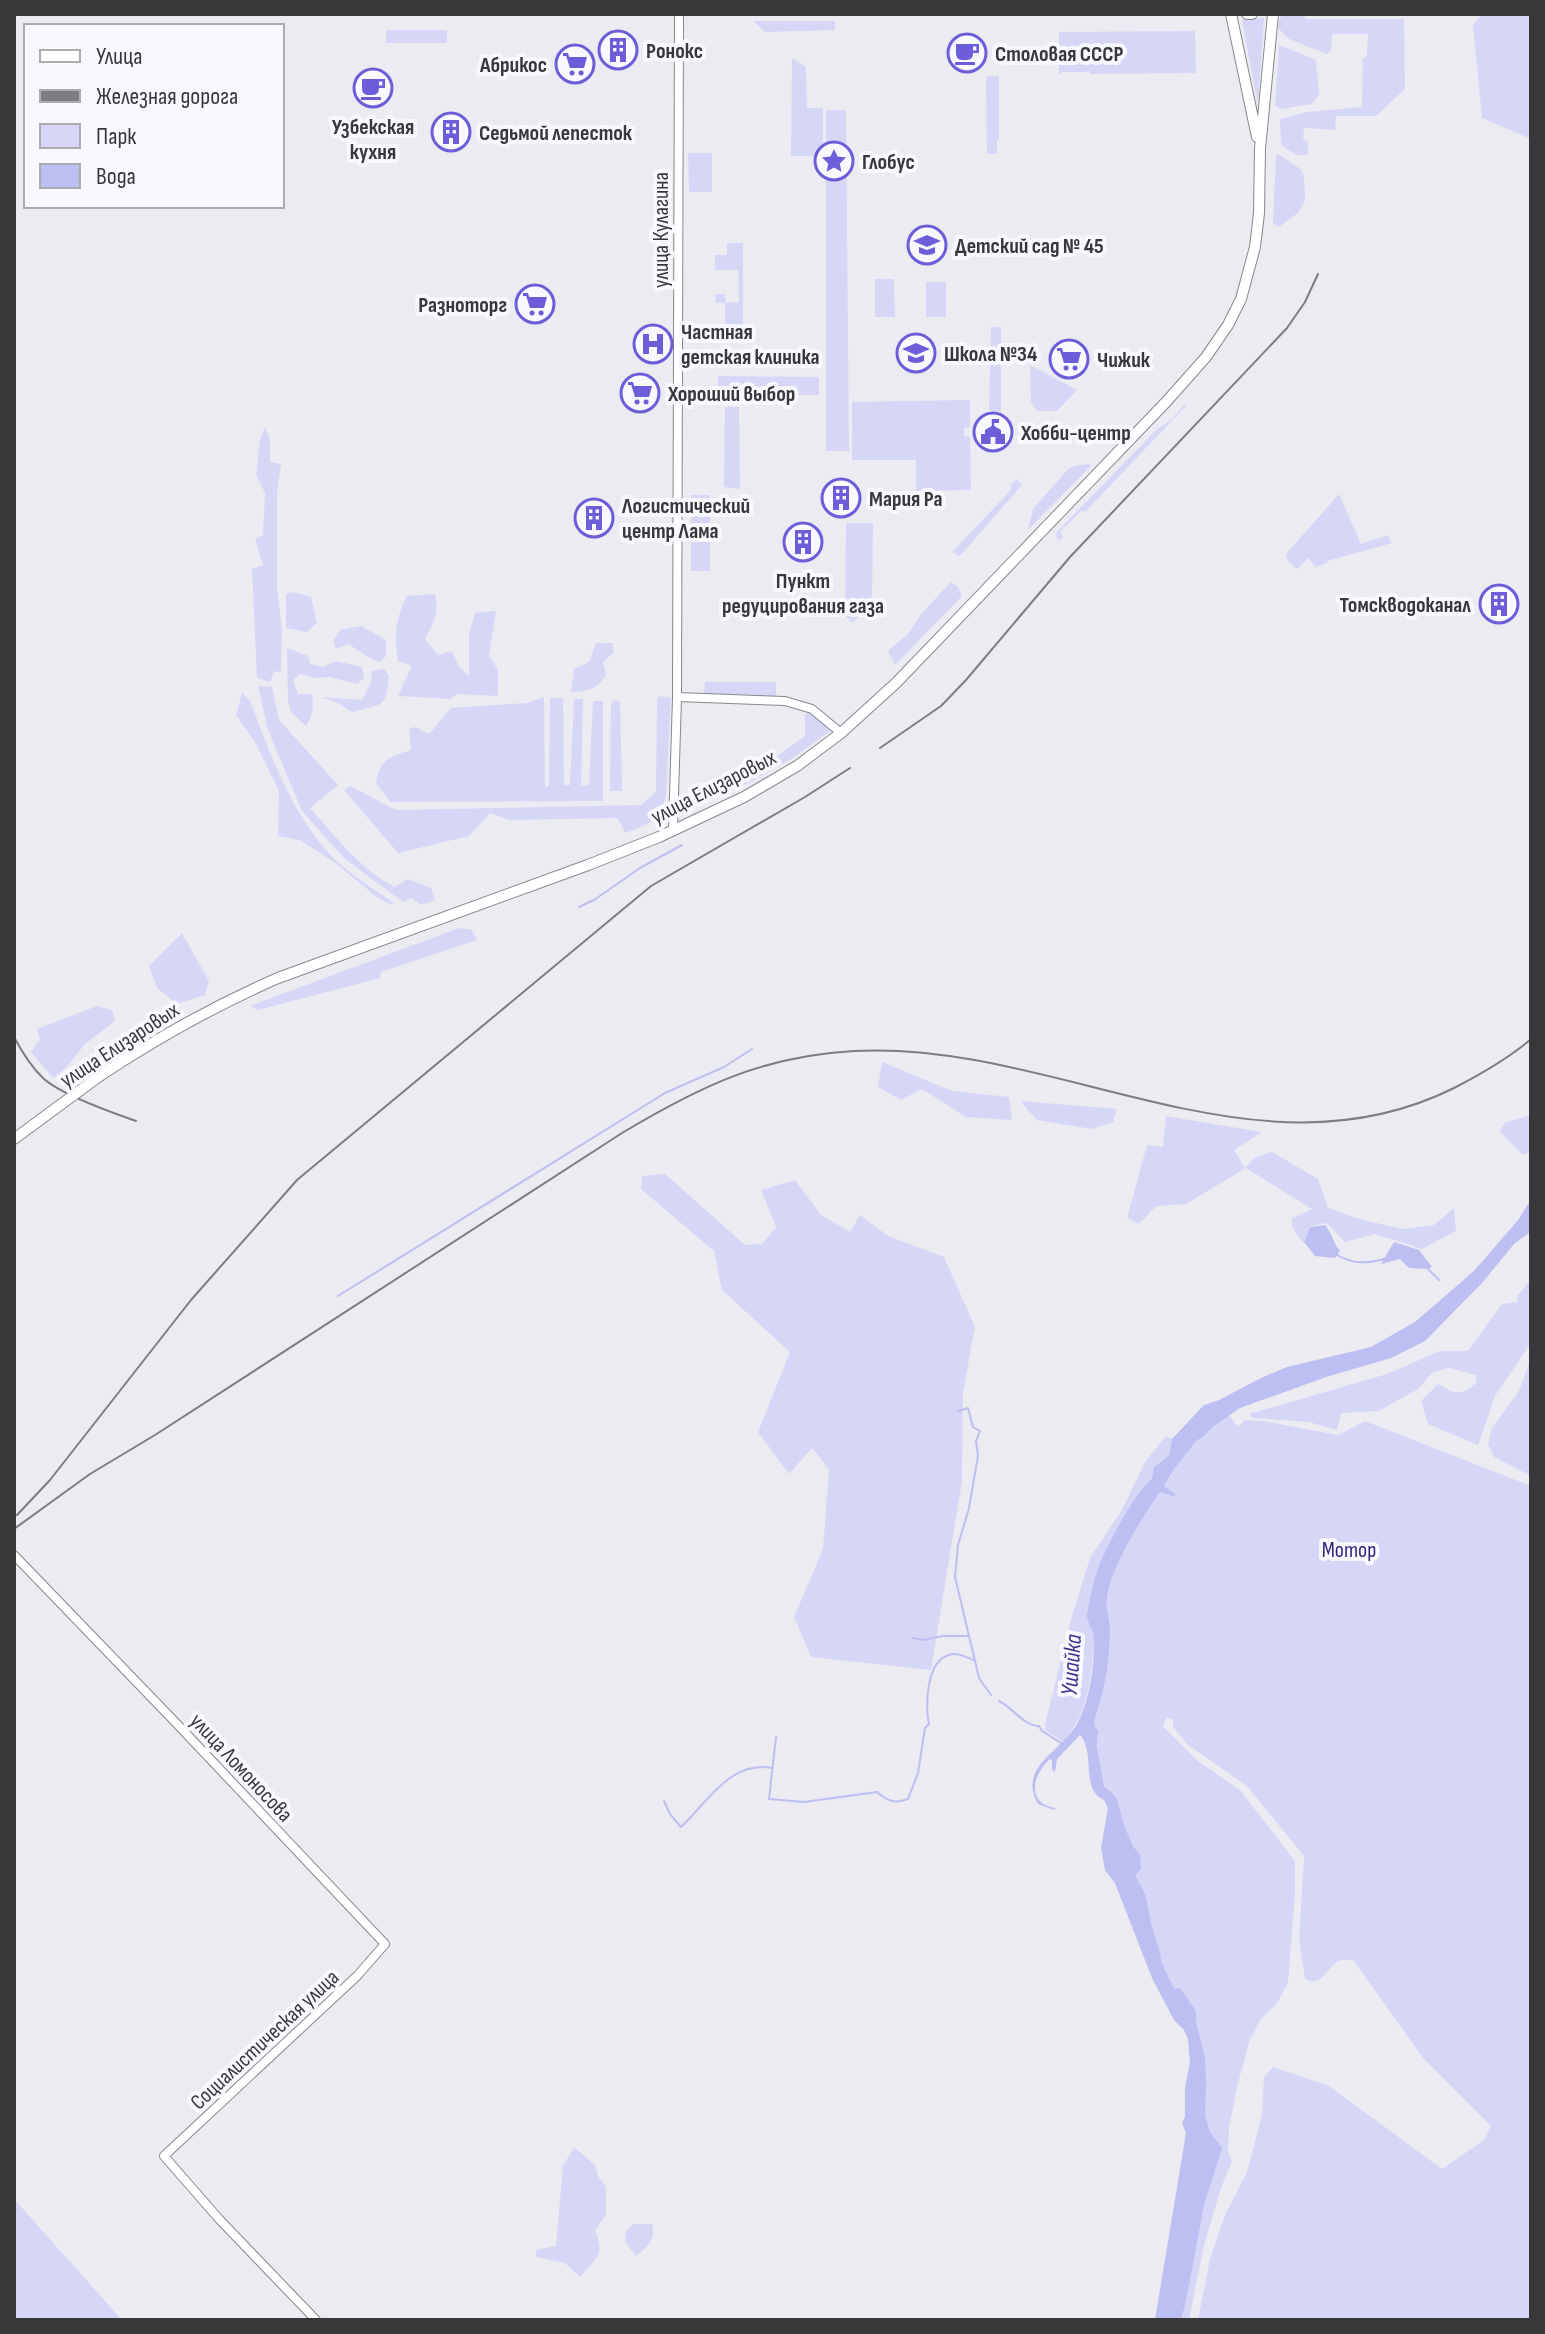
<svg xmlns="http://www.w3.org/2000/svg" width="1545" height="2334" font-family="'Sofia Sans Condensed',sans-serif">
<rect width="100%" height="100%" fill="#ebebf1"/>
<!-- green -->
<path fill="#d6d7f7" d="M1284,14H1304L1305,19H1404L1405,89L1376,116H1336L1335,130L1304,128L1303,140L1308,141V155H1296L1281,145L1280,119L1307,112L1362,107L1363,59L1367,56L1368,34H1332L1331,51L1327,54L1289,39L1278,28L1279,19Z
M1482,14H1531V139L1482,118L1473,25Z
M1264,18L1258,105L1242,20Z
M753,21H835V30L765,32Z
M386,30H447V43H386Z
M1195,31L1196,73L1090,74L1089,72H1063L1059,74V32Z
M1279,46L1285,47L1316,60L1319,95L1312,104L1281,109L1275,106Z
M792,58L806,67L807,108H823V156H791Z
M986,76H999V140L997,141V154H987Z
M826,110H846L849,451H826Z
M688,153H712V192H689Z
M1276,155H1280L1302,170L1304,176L1305,200L1299,212L1279,227L1273,224Z
M727,243H743V325H725V303H716L715,294H725L726,303L739,302L738,270H715V255H727Z
M875,279H894L895,317H875Z
M926,282H946V317H926Z
M991,327H1001V412L989,410Z
M1030,365L1077,390L1057,411H1037L1031,402Z
M718,376L819,377V395H718Z
M970,400V427L964,428V436L970,437L971,490L916,491V460H852V402Z
M1185,404L1186,406L1085,512L1082,510L1060,532L1063,537L1059,541L1056,535L1057,532L1157,429L1173,418Z
M725,407H739L740,489L724,487Z
M265,427L270,440V462L281,464L277,492V590L282,628L281,671L274,672L270,682L257,678L252,569L263,565L255,539L263,535L265,493L256,475L260,440Z
M1090,464V467L1028,530L1033,509L1068,469L1074,466Z
M1017,479L1022,485L960,556L952,552L1012,489L1010,485Z
M1339,494L1361,544L1388,535L1392,543L1327,561V563L1315,567L1308,558L1297,569L1288,561L1286,554Z
M691,495H710V571H691Z
M846,523H873L872,604L852,623L845,615Z
M951,582L958,587L962,596L895,665L888,651L908,634L922,613Z
M293,592L311,597L317,623L307,632L286,628V594Z
M435,594C439,614 434,622 425,639L438,655L452,651L459,667L469,676V634L475,613L496,611L489,656L498,670V696L457,694L451,699L398,696L412,666L398,661C394,635 395,620 407,596Z
M361,626L386,640V656L380,662C369,660 358,649 348,644L336,649L333,641L340,630Z
M596,643H613V653L603,662L606,675C597,689 587,692 571,692L574,669L589,662Z
M287,648L308,656L310,664L323,667L336,661L362,667L364,678L357,684L330,677L315,678L300,674L293,680L298,694H312C314,706 313,716 306,726L291,712L288,700Z
M384,669L389,676C386,709 382,704 352,712L338,703L322,697L362,700L371,682L372,671Z
M705,682H776V697L704,695Z
M258,686L272,687L279,720L338,785L310,808C336,837 360,869 395,887L408,879L431,888L435,900L421,905L412,898L403,902L345,859L302,811L268,730Z
M242,693L250,701C270,753 289,807 326,850C344,871 371,887 394,903L392,905L378,898L334,862L300,840L278,836L279,791L255,742L236,715Z
M659,696L671,698L666,795C660,822 649,824 625,833L618,818L509,820L490,813L469,836L398,853L344,790L350,786L396,810L641,805L656,792L657,700Z
M544,697L545,787L549,786L550,698H563L564,785H570L574,699H583L581,786L589,785L593,701H603V801L390,802L376,783C380,758 390,757 411,750L409,729L415,727L429,734L451,708L527,703Z
M613,700L620,701L622,791H610L611,704Z
M810,711L829,726V732L791,759L739,788L754,773L805,736V715Z
M459,928L472,930L477,940L381,972L380,978L258,1010L250,1006Z
M182,933L209,981L205,995L177,1004L157,988L149,966Z
M97,1006L112,1010L115,1021L85,1044L66,1068L53,1078L31,1052L40,1039L37,1029Z
M882,1062L952,1091L1009,1097L1012,1120L966,1117L922,1089L901,1100L878,1087Z
M1020,1101L1117,1109L1113,1122L1092,1129L1037,1120Z
M1531,1115V1152L1523,1155L1499,1131L1506,1122Z
M1166,1116L1262,1132L1234,1150L1245,1168L1254,1158L1272,1152L1318,1179L1328,1208L1359,1219L1402,1229L1434,1225L1454,1208L1456,1231L1422,1249L1375,1234L1345,1242L1327,1223L1310,1226L1303,1243L1292,1227V1218L1312,1209L1246,1168L1186,1204L1156,1206L1139,1224L1127,1218L1147,1145L1163,1147Z
M665,1174L745,1245L762,1244L776,1227L761,1190L795,1180L821,1215L850,1232L860,1215L888,1236L944,1257L975,1327L963,1392L962,1481L931,1670L811,1657L794,1617L823,1549L829,1469L812,1448L789,1474L758,1432L790,1352L722,1290L714,1251L641,1189L642,1176Z
M1531,1280V1343L1495,1396L1478,1445L1428,1424L1421,1401L1438,1384C1456,1394 1459,1397 1476,1383V1375L1449,1368L1433,1372L1418,1389L1379,1411L1341,1413L1337,1430L1309,1422L1253,1418L1249,1414L1387,1374L1440,1351H1468L1502,1304L1518,1302L1517,1296Z
M1531,1358V1476L1494,1457L1488,1444L1492,1428L1519,1391Z
M1228,1414L1238,1427L1245,1420L1263,1421L1338,1435L1365,1421L1531,1486V2320H1198L1210,2259L1225,2215L1247,2172L1262,2115L1264,2077L1273,2067L1329,2086L1442,2169L1484,2140L1491,2126L1423,2058L1354,1961C1327,1951 1328,1991 1305,1979L1299,1939L1304,1856L1247,1786L1188,1745L1173,1727V1720L1167,1717L1163,1726L1198,1761L1240,1790L1295,1861V1895L1288,1983L1277,2003L1261,2019L1250,2039L1238,2083L1229,2128L1228,2152L1232,2161L1221,2188L1204,2245L1189,2320H1176L1207,2133L1204,2116V2059L1196,2022V2011L1180,1988L1174,1990L1156,1950L1146,1939L1148,1934L1133,1895L1140,1855C1127,1840 1123,1821 1117,1802C1114,1794 1110,1793 1106,1787C1098,1778 1097,1743 1098,1730L1094,1728V1721C1105,1691 1110,1660 1110,1628C1110,1618 1105,1607 1107,1597C1112,1565 1142,1518 1160,1492L1174,1497V1494L1164,1487L1174,1469L1197,1439L1202,1438Z
M1166,1436L1172,1439L1169,1454L1154,1467L1152,1479C1127,1497 1089,1584 1087,1616C1087,1621 1092,1626 1093,1632C1094,1642 1093,1653 1092,1663C1089,1694 1083,1718 1063,1742L1045,1730L1046,1720L1072,1616L1090,1558L1122,1510L1145,1462Z
M574,2147L595,2165L598,2176L606,2187V2215L595,2230C605,2256 597,2257 580,2277L565,2263L536,2257V2250L556,2246L563,2166Z
M14,2199L122,2320H14Z
M634,2224H652C657,2238 647,2248 636,2256L626,2243L625,2232Z"/>
<!-- water -->
<path fill="#bdbef1" d="M1531,1199L1530,1232L1514,1244L1482,1283L1425,1341L1391,1358L1326,1377L1240,1408L1214,1426L1202,1438L1197,1440L1174,1469L1164,1486L1175,1494V1497L1160,1492C1142,1518 1112,1565 1107,1597C1105,1607 1110,1619 1110,1628C1110,1660 1105,1691 1094,1721L1095,1728L1098,1730L1097,1747L1104,1786L1116,1797L1125,1828L1133,1846L1140,1855L1141,1869L1135,1876L1133,1895L1148,1935L1146,1939L1156,1950L1174,1989L1180,1988L1196,2011V2022L1205,2058L1206,2080L1205,2116L1210,2132L1222,2148L1204,2205L1186,2301L1181,2320H1155L1186,2133L1182,2123L1185,2117V2088L1190,2062L1188,2039L1184,2030L1174,2020L1152,1978L1115,1883L1105,1870L1101,1848L1108,1808L1104,1800C1080,1790 1096,1752 1080,1735L1057,1759L1055,1772L1052,1770V1760L1050,1759C1033,1774 1025,1804 1056,1808L1054,1810L1038,1804C1017,1767 1061,1752 1077,1724C1090,1701 1096,1659 1093,1633C1092,1627 1087,1622 1087,1616C1087,1609 1095,1576 1098,1568C1107,1547 1134,1492 1152,1479L1154,1467L1169,1455L1172,1439L1204,1405L1219,1400L1261,1378L1287,1367L1371,1347L1415,1322L1474,1271L1519,1219Z
M1325,1225C1332,1233 1333,1243 1340,1251L1335,1258L1315,1256L1304,1242L1310,1227Z
M1394,1242L1419,1250L1432,1267L1428,1269L1409,1268L1400,1259L1381,1264Z"/>
<g fill="none" stroke-linecap="round" stroke-linejoin="round">
<!-- stream -->
<path stroke="#bdbef1" stroke-width="2" d="M579,907L594,900L640,868L682,845
M1337,1255C1353,1264 1366,1264 1384,1259
M1428,1269L1439,1280
M338,1296L665,1093L724,1067L752,1049
M958,1411L968,1408L973,1427L980,1431L976,1441L978,1456L969,1508L958,1545L955,1577L979,1678L991,1695
M913,1638L923,1640L943,1636H968
M999,1701C1013,1708 1024,1726 1039,1726L1042,1731L1061,1743
M776,1737L769,1799L804,1802L877,1792C887,1801 895,1804 908,1799L918,1773L925,1728L929,1724C925,1707 926,1661 949,1655C957,1652 966,1657 974,1660
M664,1801L670,1814L681,1827C707,1803 730,1760 772,1768"/>
<!-- river -->
<path stroke="#bdbef1" stroke-width="14" d="M1125,1871L1139,1898L1145,1928L1154,1957"/>
<!-- tertiary casing -->
<g stroke="#87888d" stroke-width="10">
<path id="tertiary" d="M677,697L785,701L812,709L841,733
M673,829L677,697L679,14
M14,1555L178,1725L385,1944L357,1976L164,2156L219,2219L316,2320"/>
</g>
<!-- primary casing -->
<g stroke="#87888d" stroke-width="12">
<path id="primary" d="M1231,14L1257,137
M1247,14H1252
M101,1075C157,1038 216,1005 278,978L588,865L659,837L744,797L797,766L841,733L896,683L1167,401L1206,357L1228,325L1241,299L1255,247L1259,213L1260,149L1273,14
M14,1139L33,1125"/>
</g>
<!-- tertiary -->
<use href="#tertiary" stroke="#fff" stroke-width="8"/>
<!-- primary -->
<use href="#primary" stroke="#fff" stroke-width="10"/>
<!-- rail -->
<path stroke="#7d7d80" stroke-width="2" d="M880,748L941,706L966,680L1070,557L1287,328L1305,302L1318,274
M14,1037C22,1052 31,1067 44,1079C62,1095 113,1113 136,1121
M17,1515L50,1480L191,1300L297,1180L651,886L805,797L850,768
M14,1529L90,1474L155,1435L622,1133C699,1087 762,1056 854,1051C1057,1040 1256,1187 1454,1088C1481,1074 1508,1059 1531,1039"/>
<!-- primary-bridge casing -->
<g stroke="#87888d" stroke-width="12" stroke-linecap="butt">
<path id="primary-bridge" d="M33,1125L101,1075"/>
</g>
<!-- primary-bridge -->
<use href="#primary-bridge" stroke="#fff" stroke-width="10"/>
</g>
<!-- icons -->
<defs>
<g id="building-ring" transform="scale(2)"><circle r="9.5" fill="#f8f8fe" stroke="#6b5ed8" stroke-width="1.5"/><path d="M-4-6H4V6H1V3H-1V6H-4ZM-2.5-4.3h1.7v1.8h-1.7ZM.8-4.3h1.7v1.8H.8ZM-2.5-1h1.7V.8h-1.7ZM.8-1h1.7V.8H.8Z" fill="#6b5ed8"/></g>
<g id="cafe-ring" transform="scale(2)"><circle r="9.5" fill="#f8f8fe" stroke="#6b5ed8" stroke-width="1.5"/><path d="M-5.5-4.5H6V0H3Q3 3.5 0 3.5H-2.5Q-5.5 3.5-5.5 0ZM3-3.2v2h1.7v-2ZM-6 4.5H4V6H-6Z" fill="#6b5ed8"/></g>
<g id="supermarket-ring" transform="scale(2)"><circle r="9.5" fill="#f8f8fe" stroke="#6b5ed8" stroke-width="1.5"/><path d="M-6-5.5h2.5l.6 2H6L4.5 2H-2.5L-4.4-4H-6ZM-1.5 3.2a1.3 1.3 0 1 0 .1 0ZM3 3.2a1.3 1.3 0 1 0 .1 0Z" fill="#6b5ed8"/></g>
<g id="sight-ring" transform="scale(2)"><circle r="9.5" fill="#f8f8fe" stroke="#6b5ed8" stroke-width="1.5"/><path d="M0-6L1.8-2.2L6-1.7L2.9 1.2L3.7 5.4L0 3.3L-3.7 5.4L-2.9 1.2L-6-1.7L-1.8-2.2Z" fill="#6b5ed8"/></g>
<g id="school-ring" transform="scale(2)"><circle r="9.5" fill="#f8f8fe" stroke="#6b5ed8" stroke-width="1.5"/><path d="M0-5L7-2L0 1L-7-2ZM-4 1L0 2.5L4 1V4Q0 6-4 4Z" fill="#6b5ed8"/></g>
<g id="hospital-ring" transform="scale(2)"><circle r="9.5" fill="#f8f8fe" stroke="#6b5ed8" stroke-width="1.5"/><path d="M-5-5h3v3.5h4V-5h3V5h-3V1.5h-4V5h-3Z" fill="#6b5ed8"/></g>
<g id="civic-ring" transform="scale(2)"><circle r="9.5" fill="#f8f8fe" stroke="#6b5ed8" stroke-width="1.5"/><path d="M-.6-6.5H3V-4.5H.6V-3L4-1V1h2V6H-6V1h2V-1L-.6-3ZM-1.2 2.5V6h2.4V2.5Z" fill="#6b5ed8"/></g>
</defs>
<g fill-rule="evenodd">
<use href="#building-ring" x="618" y="50"/>
<use href="#cafe-ring" x="967" y="53"/>
<use href="#supermarket-ring" x="575" y="64"/>
<use href="#cafe-ring" x="373" y="88"/>
<use href="#building-ring" x="451" y="132"/>
<use href="#sight-ring" x="834" y="161"/>
<use href="#school-ring" x="927" y="245"/>
<use href="#supermarket-ring" x="535" y="304"/>
<use href="#hospital-ring" x="653" y="344"/>
<use href="#school-ring" x="916" y="353"/>
<use href="#supermarket-ring" x="1069" y="359"/>
<use href="#supermarket-ring" x="640" y="393"/>
<use href="#civic-ring" x="993" y="432"/>
<use href="#building-ring" x="841" y="498"/>
<use href="#building-ring" x="594" y="518"/>
<use href="#building-ring" x="803" y="542"/>
<use href="#building-ring" x="1499" y="604"/>
</g>
<g text-anchor="middle" stroke-width="8" stroke-linejoin="round" paint-order="stroke">
<!-- poi labels -->
<g font-size="22" font-weight="bold" fill="#38383a" stroke="#f8f8fe" text-anchor="start">
<text x="646" y="58">Ронокс</text>
<text x="995" y="61">Столовая СССР</text>
<text x="547" y="72" text-anchor="end">Абрикос</text>
<text x="373" y="134" text-anchor="middle">Узбекская<tspan x="373" dy="25">кухня</tspan></text>
<text x="479" y="140">Седьмой лепесток</text>
<text x="862" y="169">Глобус</text>
<text x="955" y="253">Детский сад № 45</text>
<text x="507" y="312" text-anchor="end">Разноторг</text>
<text x="681" y="339">Частная<tspan x="681" dy="25">детская клиника</tspan></text>
<text x="944" y="361">Школа №34</text>
<text x="1097" y="367">Чижик</text>
<text x="668" y="401">Хороший выбор</text>
<text x="1021" y="440">Хобби-центр</text>
<text x="869" y="506">Мария Ра</text>
<text x="622" y="513">Логистический<tspan x="622" dy="25">центр Лама</tspan></text>
<text x="803" y="588" text-anchor="middle">Пункт<tspan x="803" dy="25">редуцирования газа</tspan></text>
<text x="1471" y="612" text-anchor="end">Томскводоканал</text>
</g>
<!-- street labels -->
<g font-size="22" fill="#38383a" stroke="#f8f8fe">
<text transform="translate(660 230) rotate(-90)" y="8">улица Кулагина</text>
<text transform="translate(713 786) rotate(-27)" y="8">улица Елизаровых</text>
<text transform="translate(119 1044) rotate(-33)" y="8">улица Елизаровых</text>
<text transform="translate(242 1767) rotate(47)" y="8">улица Ломоносова</text>
<text transform="translate(264 2039) rotate(-43)" y="8">Социалистическая улица</text>
</g>
<!-- park labels -->
<g font-size="22" fill="#311f7c" stroke="#f8f8fe">
<text x="1349" y="1557">Мотор</text>
</g>
<!-- water labels -->
<g font-size="24" font-style="italic" fill="#3f318f" stroke="#f8f8fe">
<text transform="translate(1071 1665) rotate(-86)" y="8">Ушайка</text>
</g>
</g>
<!-- border -->
<rect width="1545" height="2334" fill="none" stroke="#38383a" stroke-width="32"/>
<!-- legend -->
<rect x="24" y="24" width="260" height="184" fill="#f8f8fe" stroke="#ababb0" stroke-width="2"/>
<rect x="40" y="50" width="40" height="12" fill="#ffffff" stroke="#ababb0" stroke-width="2"/>
<text x="96" y="64" font-size="24" fill="#38383a">Улица</text>
<rect x="40" y="90" width="40" height="12" fill="#7d7d80" stroke="#ababb0" stroke-width="2"/>
<text x="96" y="104" font-size="24" fill="#38383a">Железная дорога</text>
<rect x="40" y="124" width="40" height="24" fill="#d6d7f7" stroke="#ababb0" stroke-width="2"/>
<text x="96" y="144" font-size="24" fill="#38383a">Парк</text>
<rect x="40" y="164" width="40" height="24" fill="#bdbef1" stroke="#ababb0" stroke-width="2"/>
<text x="96" y="184" font-size="24" fill="#38383a">Вода</text>
</svg>
